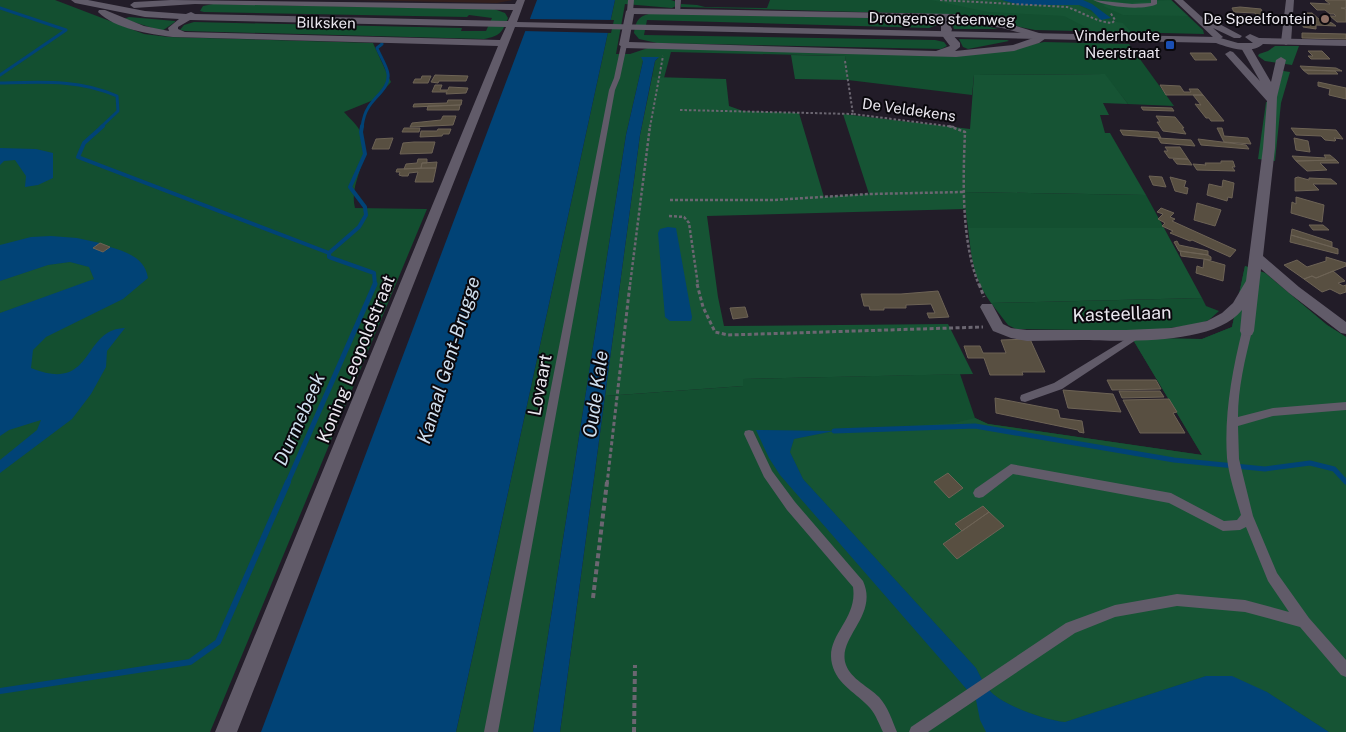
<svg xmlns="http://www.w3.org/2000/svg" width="1346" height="732" font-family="'Public Sans',sans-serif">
<rect width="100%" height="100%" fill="#221c28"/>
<!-- industrial -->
<path fill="#33201e" d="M349,0H513L497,3Z"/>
<!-- green -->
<path fill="#134f30" d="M0,0H55L144,34L169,37L373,43L391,82L376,99L344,112C349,118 358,125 361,133C373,158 348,182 355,208L427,209L210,732H0Z
M615,0H671L677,2L676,6L672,8L625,4L616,54H630L648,48L991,53L1044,42L1129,44L1174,106L1128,104L1104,74L974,75L972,95L848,80L845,56L671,52L664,78L652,77L655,61L658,58L643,61L626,135L533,732H456Z
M770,0H1171L1203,30L1204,34L1035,30L984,20L932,14L681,7V4L697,5L705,7L767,8Z
M213,4L494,9L505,13L508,18C502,33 500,36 484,39L185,31L180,30L184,25L194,22L462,28L461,31H486L492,18L469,15L467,17L204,12L200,11L203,6Z
M654,13L927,19L935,21L937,25L929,28L647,20L644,35L935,40L944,42L947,46L941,49L657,43L639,39L634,33C636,19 640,15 654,13Z
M129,17L175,21V22L162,31L124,19Z
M951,21L974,23L998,29H954Z
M959,39L1007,40L1009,41L968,49L963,47Z
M963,192L1146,195L1164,228H968Z
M1245,266L1265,273L1327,325L1346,337V732H560L605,396L743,386V379L960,374L975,418L988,424L1202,455L1132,338L1202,339L1232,327Z
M1202,298L1206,306L1219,311L1209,320L1199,324L1148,331L1016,329L1008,325L991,303Z"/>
<!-- forest -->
<path fill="#165434" d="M931,0H1002L1020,5H1079L1106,20L1123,23L1132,33L1093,31L1064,16L988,12Z
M1109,0L1125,3L1171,0L1188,16L1123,15L1103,6Z
M1275,46H1299L1292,65L1265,61L1258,56L1259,54L1268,51Z
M791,55L845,56L848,80L795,79Z
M1283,71L1290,72L1281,103L1275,161L1258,159L1266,102H1275Z
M1105,74L1128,104L1103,103L1109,115H1100L1105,133H1110L1146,195L964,192L965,209L707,216L718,297L724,326L948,324L973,374L743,379V386L605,396L640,135L652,77L726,79L729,106L743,111L799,113L824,197L869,194L843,114L970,129L974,75Z
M968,228H1164L1202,298L991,303C972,276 972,260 968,228Z
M70,262L89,267L94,280L0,313V281L48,265Z
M1245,266L1265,273L1327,325L1346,337V732H1329L1267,692L1206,676L1065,722C1045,720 1005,706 991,692C985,686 980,676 976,668L803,479L790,452L794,439L834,431L954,423L975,418L988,424L1202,455L1132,338L1202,339L1232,327Z"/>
<!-- water -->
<path fill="#014376" d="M537,0H615L456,732H261Z
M1002,0H1083L1092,4L1111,18L1101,20L1091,10L1079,5H1020Z
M641,57H659L655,61L640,135L560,732H533L626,135L643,61Z
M0,148L36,149L53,153V178L38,185L25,187L26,176L15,160L4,161L0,165Z
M668,227L676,228L692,317L691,321H670L665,317L658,233L660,229Z
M51,236L77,238L100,243L103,252L110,247C127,252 145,258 148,278L123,299L46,337L33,350L31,368C95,394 81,329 125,328L107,351L106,367L91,394L72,419L0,473V460L37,430L41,420L9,430L0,436V313L94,279L89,267L70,262L48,265L0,281V245L31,237Z
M756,430L834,431L794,439L790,452L803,479L976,668C980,676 985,686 991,692C1005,706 1045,720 1065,722L1206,676H1232L1267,692L1329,732H986L980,720L976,700L780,475L769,458Z"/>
<!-- pier -->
<path fill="#221c28" d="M528,19L614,20L611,33L523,31Z"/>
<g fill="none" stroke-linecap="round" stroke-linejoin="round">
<!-- stream-far3 -->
<path stroke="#014376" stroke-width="3" d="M0,8L66,30L0,75
M0,83C40,82 79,79 117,96L118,111L101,127
M362,127C363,120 364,114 368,108C374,97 390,88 388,74C387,66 380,56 377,48L382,44"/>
<!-- stream-far2 -->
<path stroke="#014376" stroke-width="4" d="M103,126L84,143L78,157L329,253
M362,126L361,132L365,154L350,187L365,207L366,215L359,227L329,253V257L374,273L375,285"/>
<!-- stream-far1 -->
<path stroke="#014376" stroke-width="5" d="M834,431L975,426L1174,460L1265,469L1310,463L1334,469L1346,482
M287,484L375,284"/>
<!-- stream -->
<path stroke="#014376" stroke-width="6" d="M0,691L190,662L218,642L288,482"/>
</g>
<!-- building -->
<path fill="#584f41" stroke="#6d6355" d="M1325,0H1346V8H1341L1346,9V22H1337L1330,16H1336L1334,14H1330L1325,10H1317L1310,3L1330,4Z
M1240,7L1261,9L1265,18L1257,17L1255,13L1234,12L1232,8Z
M1305,13H1312L1320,20L1332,23L1336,26L1316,25V29L1303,27L1304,20L1308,21L1304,17Z
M1226,18L1254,19L1256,22H1241L1243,25L1229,24Z
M1302,33L1346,34V39L1302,38Z
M1308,51H1322L1330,59H1311L1308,56H1313Z
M1190,53H1211L1217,60H1195Z
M1300,66L1336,68L1342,71L1303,70Z
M1303,70L1335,71L1338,74H1308Z
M435,75L468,76L466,81H439L438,83L431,82Z
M422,76H431L428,83H413L415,79H421Z
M1318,82L1346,88V99L1329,95L1330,89L1318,86Z
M435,85H442L440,90H448L449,87L468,88L466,93L446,94L447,92H432Z
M1160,85L1180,86L1184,92H1191L1189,89H1198L1203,95H1166Z
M1193,95H1203L1224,121H1211L1209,118H1206L1195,104L1201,105Z
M448,100H462L461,105L413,107L414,104L447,103Z
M460,105L459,110H427L428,106Z
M1141,107L1172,108L1174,111L1143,110Z
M443,116H456L453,125L410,127L412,123L441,120Z
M1156,116L1175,117L1184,128H1182L1186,134L1163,131L1157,122H1160Z
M404,128H420L419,132H402Z
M1217,128H1222L1224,136L1248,138L1251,144L1224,142Z
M1291,128L1336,130L1343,139L1334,138L1336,140L1335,141L1325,140L1321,136L1296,135Z
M438,129H451L449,134H443L442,136L420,137L421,131H437Z
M1120,130L1158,132L1161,138L1123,135Z
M393,138L389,149H372L376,139Z
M1158,138L1191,140L1195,146L1161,143Z
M1294,138L1308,141L1310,152L1296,150Z
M1198,139L1246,145L1249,149L1201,145Z
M414,142H435L432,153L400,154L403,143Z
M1165,147H1180L1188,159L1169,158L1164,151H1168Z
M1324,155H1330L1336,160L1296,161L1292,156L1326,158Z
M418,159H427V163H422L421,168L404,169L406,164L417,163Z
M1173,159H1188L1192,165L1177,164Z
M1336,160L1339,163H1320L1327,170L1307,171L1296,161Z
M1221,161H1233L1235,167H1232L1235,171L1197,170L1193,164L1206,165L1205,163H1221Z
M437,162L436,168H421L422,163Z
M436,168L433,182H415L418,172L409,173L408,176H402L399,175L400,172H396L397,169Z
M1149,176L1162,177L1166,187L1153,185Z
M1170,177L1186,181L1184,187L1188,188L1187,194L1175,191Z
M1298,177L1309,180V178L1331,179L1337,184H1313L1319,190L1295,191V178Z
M1223,180L1234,183L1232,198L1228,197L1227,201L1207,195L1209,184L1222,187Z
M1296,197L1324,205L1322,222L1291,213L1292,202L1296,204Z
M1197,203L1221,210L1215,226L1194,220Z
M1161,208L1174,213L1170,217L1175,219L1172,221L1236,250L1230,257L1228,256L1192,240L1190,241L1170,233L1173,231L1162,226L1165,223L1158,219L1163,214L1157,212Z
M1309,225H1323L1329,230H1313Z
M1292,229L1332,242V247L1291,235Z
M1291,235L1338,249V254L1290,242Z
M1177,241L1179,245L1208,251V255L1179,251L1174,242Z
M100,243L110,247L103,252L93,248Z
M1180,251L1208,255L1211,257V260L1181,256Z
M1326,257L1346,263V266L1316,278L1312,276L1304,279L1284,265L1297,260L1307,267L1326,261Z
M1204,259L1225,265L1223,281L1196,273L1197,266L1203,268Z
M1333,271L1345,281L1338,283L1343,286L1346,285V292L1340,294L1330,289L1322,292L1304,279L1312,276L1316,278Z
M383,286L393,288L390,294H378Z
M938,291L949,317L929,318L927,313H935L931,304L906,305V308H884V310H870L869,306H864L861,294H901Z
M745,307L748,317L733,319L730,308Z
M1030,339L1045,372H1022L1023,375H990L984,358H968L964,346H980L983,353H1006L1001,340Z
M1107,380H1156L1161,389L1112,390Z
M1063,390L1113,394L1121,412L1068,408Z
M1119,391H1160L1164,397L1122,398Z
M995,398L1058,410L1060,418L1082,421L1084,433L1079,432L1078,430L996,413Z
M1169,399L1177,412L1173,413L1185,433H1140L1123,400Z
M948,473L963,488L949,498L934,482Z
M983,506L989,512L962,531L955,524Z
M989,512L1004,526L957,559L943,544Z"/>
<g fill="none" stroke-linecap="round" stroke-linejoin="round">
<!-- path-far3 -->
<path stroke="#6b6671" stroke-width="2" stroke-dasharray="2.5 2" stroke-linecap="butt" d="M940,0L1067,7C1082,12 1096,22 1112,23L1115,20L1110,12
M845,61L853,114L955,127
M680,110L853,114
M650,127L663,56"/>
<!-- path-far2 -->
<path stroke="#6b6671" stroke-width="2.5" stroke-dasharray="3 2" stroke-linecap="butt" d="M949,126L965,132C963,179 961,241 979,285
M670,200H774L869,194L963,192
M669,216L684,217L689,223L698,285
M630,285L650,126"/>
<!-- path-far1 -->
<path stroke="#6b6671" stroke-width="3" stroke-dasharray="4 2.5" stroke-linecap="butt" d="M697,284L703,307L715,332L728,335L983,327
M979,284L984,297
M607,484L630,284"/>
<!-- path -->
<path stroke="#6b6671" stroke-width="4" stroke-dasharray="5 3" stroke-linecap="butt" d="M593,598L607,482
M634,732L635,665"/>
<!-- lane -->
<path fill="#615b69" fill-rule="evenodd" d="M628,0H634L633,11L630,13L627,11Z
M675,0H681L680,13L675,12Z
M1093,0L1132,4L1151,3V0H1157V4C1143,11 1107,7 1093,0Z
M624,43L627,45L620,78L615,90L498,732H484L609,90L614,78L621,45Z
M1247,328L1252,331C1245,359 1238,388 1238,417L1273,408L1346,402V410L1273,416L1238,426L1239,459L1253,516L1277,573L1309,618L1346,660V677L1341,675L1300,627L1245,612L1177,606L1115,617L1075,633L928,732H909L911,727L1066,623L1115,605L1177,594L1245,600L1289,612L1268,581L1246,527L1240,530L1223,531L1169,503L1013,474L983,497L979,498L975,497L973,493L975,489L1011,464L1171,493L1224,521L1237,520L1241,515C1236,497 1229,477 1227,458C1224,415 1232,372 1242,331Z
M1139,331L1144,334L1142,336L1062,389L1025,402L1021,401L1020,398L1021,395L1054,383Z
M749,430L753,431L772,471L795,502L863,581C879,616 836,638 846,665C851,679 869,687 879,697C888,707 892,720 897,732H883C879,724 876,715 870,708C857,693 837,685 832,664C825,635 858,620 853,587L787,510L764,477L744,434L745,431Z"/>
<!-- street -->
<path fill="#615b69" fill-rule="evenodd" d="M1174,0H1183L1204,19H1210L1242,36L1240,38H1234L1213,28L1223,37L1218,40L1215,39Z
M1286,0H1294L1291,42L1286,45L1281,42Z
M630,8L954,14L1003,22L1049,36L1039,43L1014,51L956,57L624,48L619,45L626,11ZM634,14L929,19L941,24V34L950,46L936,51L629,42ZM947,20L1002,28L1036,37L1013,45L955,51L960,47V43L951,33L952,29Z
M1245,43L1250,46L1271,82L1276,60L1281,57L1286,60L1277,97L1275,148L1263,256L1299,287L1346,322V334L1341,333L1289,293L1261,269L1254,331L1252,335L1247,336L1242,335L1240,331L1242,310C1213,346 1123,341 1080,340C1063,340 1045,341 1027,341L1011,338L993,331L980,307L982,304H992L1003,324L1011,328L1027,330H1126L1171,328L1207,321L1222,313L1233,303L1246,281L1263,148L1267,101L1225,54L1230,51L1233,52L1260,81L1240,46Z"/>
<!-- secondary -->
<path fill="#615b69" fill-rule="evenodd" d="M71,0H88L145,11L186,14L191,12L195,14L508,21L513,10L195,4L134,8L130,5L134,2L171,0L515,4L517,0H525L517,22L1217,37L1238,43H1253L1245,37L1250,34L1259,38L1346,40V46L1263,44C1251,55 1229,48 1216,43L515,27L237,732H215L498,46L173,37C149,34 115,29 98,12L99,10H105L144,26L169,31L168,28L179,19L145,17L75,3ZM190,20H191L506,27L500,40L185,32L178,29V27Z"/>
</g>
<!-- markers -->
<circle fill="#8d6e63" stroke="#0a080d" stroke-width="2" cx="1325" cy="19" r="5"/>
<rect fill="#1a4fb4" stroke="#0a080d" stroke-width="2" x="1165" y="40" width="10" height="10" rx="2.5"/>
<g text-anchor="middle" stroke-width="4" stroke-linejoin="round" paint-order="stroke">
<!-- far-street labels -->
<g font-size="15" fill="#eae7ef" stroke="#0a080d">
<text transform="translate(942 19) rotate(1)" y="5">Drongense steenweg</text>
<text transform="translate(326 23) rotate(1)" y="5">Bilksken</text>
<text transform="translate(909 110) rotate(8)" y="5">De Veldekens</text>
</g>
<!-- far-poi labels -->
<g font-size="15" fill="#eae7ef" stroke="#0a080d" text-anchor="end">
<text x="1315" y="24">De Speelfontein</text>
<text x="1160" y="41">Vinderhoute<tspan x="1160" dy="17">Neerstraat</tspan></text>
</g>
<!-- street labels -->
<g font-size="18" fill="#eae7ef" stroke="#0a080d">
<text transform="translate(1122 314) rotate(-2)" y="6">Kasteellaan</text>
<text transform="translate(356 359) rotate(-68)" y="6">Koning Leopoldstraat</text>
<text transform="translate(540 385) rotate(-79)" y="6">Lovaart</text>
</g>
<!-- water labels -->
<g font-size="19" font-style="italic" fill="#d0dfee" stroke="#0a080d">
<text transform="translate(448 360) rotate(-73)" y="7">Kanaal Gent-Brugge</text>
<text transform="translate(595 394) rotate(-82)" y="7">Oude Kale</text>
<text transform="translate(299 419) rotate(-66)" y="7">Durmebeek</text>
</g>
</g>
</svg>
